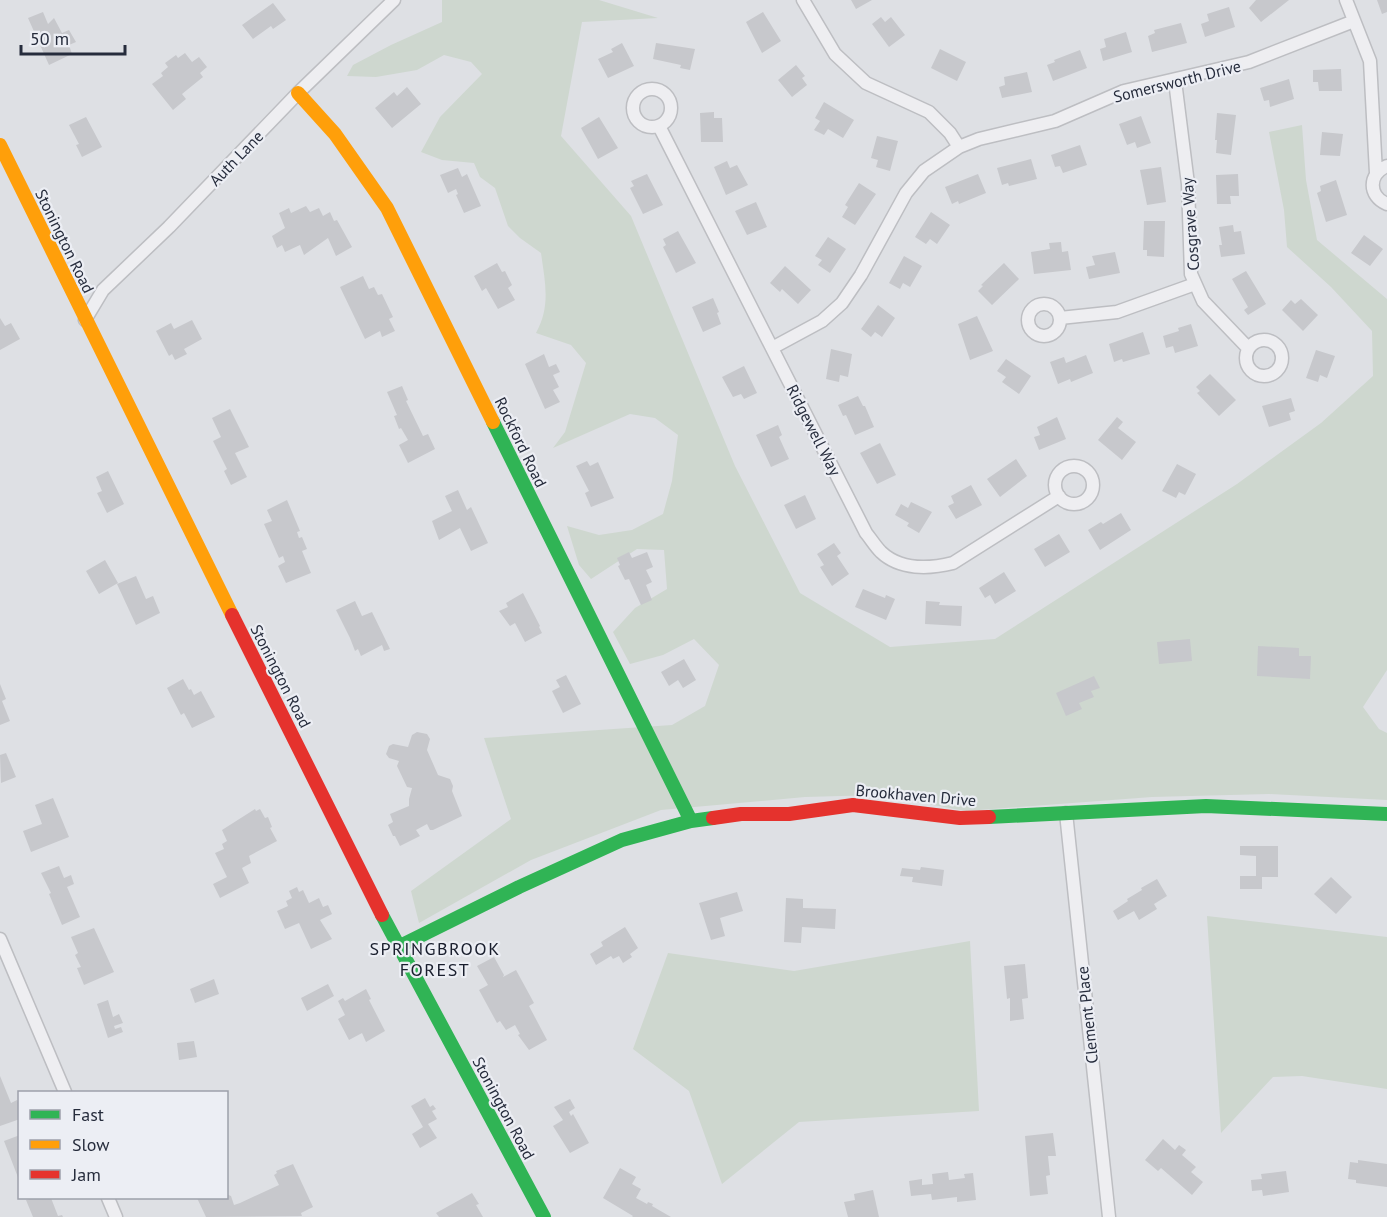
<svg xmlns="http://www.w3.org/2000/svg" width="1387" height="1217" font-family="'PT Sans',sans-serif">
<rect width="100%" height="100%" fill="#dee0e4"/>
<!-- green -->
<path fill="#ced7cf" d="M442,0H599L658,18L582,22L561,136L631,216L735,466L800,593L890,647L995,639L1237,484L1321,423L1373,376L1372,331L1331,287L1287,247L1284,210L1269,132L1302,125L1306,180L1317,240L1387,299V670L1363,707L1379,729L1387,733V800L1269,794L1152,797L966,811L878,795L805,797L661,810L531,860L419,923L411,891L511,819L484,738L672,725L705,706L719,665L694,639L663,655L630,664L613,632L635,608L667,589L664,550L637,549L591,579L579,565L567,526L599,535L632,530L663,514L672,481L678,435L655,418L630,414L553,448L565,432L586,363L571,345L536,333C551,306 545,282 541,253L520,238L508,226L495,188L480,177L474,163L442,160L421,152L440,117L482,74L471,62L444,55L417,70L376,77L347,76L353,65L391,45L442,22Z
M1207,916L1387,937V1089L1302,1076L1273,1077L1221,1133Z
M970,941L979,1111L799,1122L722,1184L689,1091L633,1049L668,953L794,971Z"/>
<!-- building -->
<path fill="#c7c8cc" d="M851,0H872L856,9Z
M1256,0H1289L1261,22L1249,8Z
M1377,0H1387V12L1382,14Z
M273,3L286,20L273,29L271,26L253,39L242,25Z
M1229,7L1235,27L1205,37L1201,24L1209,21L1207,14Z
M43,12L48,24L54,18L62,33L69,30L76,42L69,45L72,54L49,65L28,18Z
M763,12L781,41L762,53L746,22Z
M881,17L885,22L891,17L905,35L889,47L872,24Z
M1181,23L1187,43L1152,52L1148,36L1155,33L1154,30Z
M1126,32L1132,52L1103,61L1100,49L1106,47L1104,39Z
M622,43L634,66L608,78L598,59L613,52L611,49Z
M656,43L695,49L690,70L680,68L681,65L653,59Z
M940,49L966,62L957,81L931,68Z
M1080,50L1087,68L1053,81L1047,65L1055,62L1054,60Z
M185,53L192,62L199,57L207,67L200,73L203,77L182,94L186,99L173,110L152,84L163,76L161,73L168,67L165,63L176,55L178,58Z
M796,65L805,76L802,78L807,85L792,97L778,80Z
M1341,69L1342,91H1319L1318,82H1313V70Z
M1027,72L1032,92L1002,98L999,87L1005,85L1004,77Z
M1289,79L1294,99L1270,107L1269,100L1264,101L1260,88Z
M407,87L421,104L392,128L375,108L394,92L397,96Z
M824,102L854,120L843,138L828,129L824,135L814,130L820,121L815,118Z
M714,112V118H722L723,142H701L700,113Z
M1217,113L1236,115L1231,155L1216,153L1217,140H1215Z
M1141,116L1151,143L1137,148L1135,142L1127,145L1119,124Z
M86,117L102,147L82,157L76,145L79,144L69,125Z
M599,117L618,148L598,159L581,128Z
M1322,132L1343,134L1340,156L1320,155Z
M877,136L898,141L890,171L876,167L878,160L871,158Z
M1080,145L1087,165L1063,173L1060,166L1055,167L1051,155Z
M1031,159L1037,179L1009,186L1008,183L1002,185L997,168Z
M727,161L730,168L737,165L748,185L726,195L714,167Z
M1161,167L1166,202L1147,205L1140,170Z
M458,168L462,177L467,174L481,206L464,213L456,195L458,194L456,189L448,193L440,175Z
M647,174L663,205L643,214L630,188L634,186L631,181Z
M978,174L986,193L959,204L958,201L952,204L945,187Z
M1238,174L1239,196H1230L1231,204H1217L1216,175Z
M1336,180L1347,215L1326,222L1317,193L1321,191L1320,186Z
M859,183L876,194L855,225L842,217L848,207L845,205Z
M756,202L767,227L747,235L735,211Z
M306,206L310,212L319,208L323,216L330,212L334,221L337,220L352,247L336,256L328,238L304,255L300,245L285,252L282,245L277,248L272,236L285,228L279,213L289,208L291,213Z
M931,212L950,225L937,244L930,239L926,244L915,237Z
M1144,221H1165L1164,257L1147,256V250H1143Z
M1233,225L1234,232L1241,231L1245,254L1221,257L1219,245H1222L1219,227Z
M678,231L696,263L676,273L663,247L666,245L663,239Z
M1364,235L1383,249L1370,266L1351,253Z
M828,237L846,249L830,273L818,265L822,260L815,256Z
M1061,242L1062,252L1068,251L1071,270L1034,274L1031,252L1050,249L1049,243Z
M1115,252L1120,273L1089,279L1086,267L1095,265L1092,256Z
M904,256L922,266L910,287L903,283L900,289L889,283Z
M497,263L502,272L505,271L512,285L508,288L515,300L498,309L486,288L482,291L474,276Z
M1004,263L1019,279L992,305L978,291L983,286L981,285Z
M785,266L811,290L798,304L782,289L780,292L770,283Z
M1246,271L1266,304L1248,315L1244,310L1248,307L1232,279Z
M363,276L369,289L374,287L378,295L382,294L393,317L389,319L395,331L382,337L380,331L365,339L340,287Z
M713,298L719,312L717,313L721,324L703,332L692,307Z
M1301,299L1318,315L1303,331L1282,310L1291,300L1295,304Z
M878,305L895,318L882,337L875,332L871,337L861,329Z
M977,316L993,351L970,360L958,324Z
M0,318L5,326L11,323L20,339L0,350Z
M192,320L202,339L184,349L187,354L175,360L172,354L169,356L156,331L171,323L174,329Z
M1191,324L1198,346L1175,353L1173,346L1166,348L1163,336L1179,331L1178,328Z
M1143,332L1150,354L1123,362L1122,359L1114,362L1109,344Z
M831,349L852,354L848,377L840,375L839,382L826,379Z
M1316,350L1335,356L1327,378L1320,375L1318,382L1306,378Z
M544,354L549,367L556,364L560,372L553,375L559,387L553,390L560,402L545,409L525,364Z
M1086,355L1093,373L1071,382L1070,379L1058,384L1050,362L1064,357L1066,363Z
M1006,359L1031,376L1019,394L1002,382L1006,377L997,371Z
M744,366L757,393L744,399L741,394L733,397L722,377Z
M1210,374L1236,400L1219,416L1197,393L1200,391L1196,387Z
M402,386L408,400L406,401L423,436L428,434L435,449L408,463L399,445L408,440L401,428L399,429L394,416L397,415L387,392Z
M858,396L863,406H865L874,427L855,435L846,415L843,416L838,405Z
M1291,398L1295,411L1289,413L1291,420L1269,427L1262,406Z
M230,409L249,447L235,453L247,477L231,485L224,471L227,469L213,441L221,437L212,418Z
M1057,417L1066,439L1039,450L1034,437L1040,435L1037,427Z
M1117,417L1123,422L1118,428L1136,442L1122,460L1098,440Z
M778,425L782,435L779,437L789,459L771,467L756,435Z
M880,443L896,475L877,484L860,453Z
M1016,459L1027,476L1000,497L987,479Z
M587,461L590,466L598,462L614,498L591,507L585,493L589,491L576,466Z
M1177,464L1196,474L1185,495L1179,492L1176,498L1162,491Z
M108,471L124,504L107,513L97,493L102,491L96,477Z
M971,485L982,505L956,519L948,506L954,503L951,496Z
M458,490L467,510L471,507L488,543L471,551L460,528L439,540L432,521L452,511L445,496Z
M805,495L816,519L796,529L784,505Z
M287,500L300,531L297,532L299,538L302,537L307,549L302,551L311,573L286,583L278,566L285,562L283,556L279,558L264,524L272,521L267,510Z
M911,502L932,512L919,533L907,526L909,523L895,515L901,504L908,508Z
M1121,513L1131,530L1100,550L1088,530L1101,522L1103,524Z
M1059,534L1070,552L1045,567L1034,549Z
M834,543L841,553L837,556L849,574L832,586L820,567L824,565L817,554Z
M629,552L632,558L647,552L653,567L646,570L652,582L646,585L652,600L641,605L629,579L625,580L618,566L620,565L617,558Z
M105,560L118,583L99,594L86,571Z
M1004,572L1016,591L995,604L990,595L985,598L979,588Z
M136,576L146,599L153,596L160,613L136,625L117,584Z
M863,589L885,598L886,595L895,599L886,620L855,607Z
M523,593L540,626L539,627L542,633L525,642L515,623L510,626L499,611L508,607L506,603Z
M355,601L362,616L372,612L390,649L384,651L382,645L361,656L358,649L355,651L350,638L336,610Z
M926,601L940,602L939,605L962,606L961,626L925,624Z
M1190,639L1192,661L1159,664L1157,642Z
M1258,646L1299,648V656H1311L1310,679L1257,676Z
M684,659L696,680L683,688L678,680L669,686L661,672Z
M566,675L581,704L563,713L552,691L560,687L556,680Z
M1094,676L1100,688L1091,691L1094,697L1079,703L1082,709L1066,716L1056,693Z
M183,679L189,690L191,689L194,695L201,691L215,717L192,728L184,713L181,715L167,688Z
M0,684L6,699L2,701L10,721L0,725Z
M417,732L427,734L430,739L427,750L438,775L450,779L453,786L452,791L462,816L433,830H430L427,824L416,830L420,836L400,846L395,836H393L388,825L393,822L390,814L409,806V799L412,788L407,787L397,766L399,761L389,758L386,754L389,746L393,744L408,747L412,735Z
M6,753L16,777L1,783L0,755Z
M53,798L69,837L31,852L23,831L42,824L35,805Z
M255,809L256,811L260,809L265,818L268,817L272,827L270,828L277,841L249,856L251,863L242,868L249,883L220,898L213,884L227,877L215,853L224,849L222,844L227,841L222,830Z
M1240,846H1278V877H1262V889H1240V876H1256V856L1240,855Z
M59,866L64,878L71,875L74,884L67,887L80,917L62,925L49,894L51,893L41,873Z
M921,867L944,870L942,886L912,882L913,877L900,876L902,868L920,870Z
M1331,877L1352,897L1336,914L1314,894Z
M1157,879L1167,896L1154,904L1157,909L1139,920L1134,911L1118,920L1113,911L1128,901L1127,899L1142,890L1141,888Z
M297,887L299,892L303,890L309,903L319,898L323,907L328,905L332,914L320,920L332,939L311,949L299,923L285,929L277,911L288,906L286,901L292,898L289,891Z
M737,892L743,911L720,918L725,936L711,940L699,903Z
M786,898L803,899V908L836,909L835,929L802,927L801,943L784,942Z
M625,927L638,948L630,954L632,957L623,963L619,956L613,959L611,956L596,965L590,954L603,946L601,942Z
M94,928L114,972L84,985L77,968L81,967L75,955L78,953L71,937Z
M494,957L504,975L503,977L516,970L534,1003L529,1006L547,1040L529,1050L518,1035L520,1034L515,1025L506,1030L500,1021L497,1023L479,990L488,985L477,966Z
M1025,964L1028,998L1022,999L1024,1019L1010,1021V998L1007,999L1004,966Z
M214,979L219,994L195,1003L190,989Z
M328,984L334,996L307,1011L301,998Z
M366,989L371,999L369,1000L385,1031L366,1042L362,1033L349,1040L338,1019L345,1015L338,1001L343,998L345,1001Z
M108,1000L113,1017L119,1014L123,1023L114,1026L115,1029L121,1027L123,1032L108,1038L97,1004Z
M194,1041L197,1057L179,1060L177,1043Z
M0,1076L11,1103L17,1100L20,1107V1119L0,1126Z
M425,1098L430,1107L433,1105L436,1109L432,1111L437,1119L428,1124L437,1138L420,1148L412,1134L423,1127L411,1106Z
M570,1099L575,1108L569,1112L571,1116L573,1114L589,1143L570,1153L553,1126L563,1120L554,1107Z
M1053,1133L1056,1156H1048L1050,1175L1046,1176L1048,1194L1030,1196L1025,1136Z
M20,1135V1180H19L4,1141Z
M1163,1139L1175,1150L1179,1145L1186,1150L1182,1155L1196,1167L1191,1172L1203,1182L1192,1195L1161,1168L1158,1171L1145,1160Z
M1358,1160L1387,1164V1187L1356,1183V1180L1348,1179L1350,1162L1358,1163Z
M293,1164L313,1207L301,1213L302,1216L206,1217L197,1198H226V1194L231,1196L234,1205L240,1203L279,1185L274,1175L277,1173L276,1171Z
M620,1168L636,1177L632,1184L641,1189L636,1198L647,1204L648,1202L653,1204L652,1206L671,1217H632L633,1216L603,1198Z
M1286,1171L1289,1192L1263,1196L1262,1190L1252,1191L1251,1180L1262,1179L1261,1174Z
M948,1172L949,1180L965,1178L964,1174L973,1173L976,1200L957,1202V1197L932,1200L931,1194L911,1196L909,1181L922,1179V1185L933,1184L932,1174Z
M873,1190L879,1217H848L844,1202L855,1200L854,1194Z
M472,1193L479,1204L476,1205L483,1217H439L436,1213Z
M34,1198H51L58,1216L62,1215L63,1217H33L26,1200Z"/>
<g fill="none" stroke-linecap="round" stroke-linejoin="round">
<!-- street casing -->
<g stroke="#bdbec2" stroke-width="15">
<path id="street" d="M803,0L835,54L866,83L929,112L950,133L959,147
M1346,0L1370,61L1376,173
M1175,81L1188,184L1191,274L1203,301L1248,348
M633 108a19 19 0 1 1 38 0a19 19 0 1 1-38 0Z
M659,126L866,533C871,539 875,546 881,552C900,570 929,569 953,563L1059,496
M1387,166C1368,174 1368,196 1387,204
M1028 320a16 16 0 1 1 32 0a16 16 0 1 1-32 0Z
M1060,318L1117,312L1195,284
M85,320L103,290L169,227L298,93L394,0
M1246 358a18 18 0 1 1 36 0a18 18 0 1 1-36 0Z
M772,348L822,321L842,303L861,275L906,193L924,171L959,147L979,139L1055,121L1124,91L1249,62L1354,21
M1055 485a19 19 0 1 1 38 0a19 19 0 1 1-38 0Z
M1066,813L1109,1217
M0,939L65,1092
M108,1198L116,1217"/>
</g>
<!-- street -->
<use href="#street" stroke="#eeeef1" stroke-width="12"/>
<!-- fast -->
<path stroke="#30b455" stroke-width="14" d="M493,422L691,821
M989,817L1206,806L1387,814
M382,915L544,1217
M398,947L519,887L622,840L691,821L713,818"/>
<!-- slow -->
<path stroke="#ff9f0a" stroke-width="14" d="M298,93L335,134L387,208L493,422
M0,145L232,615"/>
<!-- jam -->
<path stroke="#e5322d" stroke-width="14" d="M232,615L382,915
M713,818L741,814H789L853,805L960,818L989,817"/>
</g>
<g text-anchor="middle" stroke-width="4.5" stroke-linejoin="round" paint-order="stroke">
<!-- street labels -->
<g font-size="16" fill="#262c3c" stroke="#eceef4">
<text transform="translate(1177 81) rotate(-14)" y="6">Somersworth Drive</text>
<text transform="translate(236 158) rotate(-46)" y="6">Auth Lane</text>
<text transform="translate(1190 224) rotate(-94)" y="6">Cosgrave Way</text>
<text transform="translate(65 241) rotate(64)" y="6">Stonington Road</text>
<text transform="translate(814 430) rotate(63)" y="6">Ridgewell Way</text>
<text transform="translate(521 442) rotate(64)" y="6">Rockford Road</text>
<text transform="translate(281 676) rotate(63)" y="6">Stonington Road</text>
<text transform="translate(916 795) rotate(5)" y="6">Brookhaven Drive</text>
<text transform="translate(1087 1015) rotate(-96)" y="6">Clement Place</text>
<text transform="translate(504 1108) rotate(62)" y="6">Stonington Road</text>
</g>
<!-- neighbourhood labels -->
<g font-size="18" letter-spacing="1.5" fill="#191e2d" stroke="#eceef4">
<text x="435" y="955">SPRINGBROOK<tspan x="435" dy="21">FOREST</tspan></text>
</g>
</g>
<!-- legend -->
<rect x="18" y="1091" width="210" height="108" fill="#eceef4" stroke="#9da0aa" stroke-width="1.5"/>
<rect x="30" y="1110" width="30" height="9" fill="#30b455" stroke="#9da0aa" stroke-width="1.5"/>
<text x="72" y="1121" font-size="18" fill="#262c3c">Fast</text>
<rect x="30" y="1140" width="30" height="9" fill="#ff9f0a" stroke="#9da0aa" stroke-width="1.5"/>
<text x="72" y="1151" font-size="18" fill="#262c3c">Slow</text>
<rect x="30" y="1170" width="30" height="9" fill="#e5322d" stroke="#9da0aa" stroke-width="1.5"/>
<text x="72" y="1181" font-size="18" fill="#262c3c">Jam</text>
<!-- scale -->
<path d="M21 45v9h104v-9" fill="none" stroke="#262c3c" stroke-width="3"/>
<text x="30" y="45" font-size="18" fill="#262c3c" stroke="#eceef4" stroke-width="4.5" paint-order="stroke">50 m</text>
</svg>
